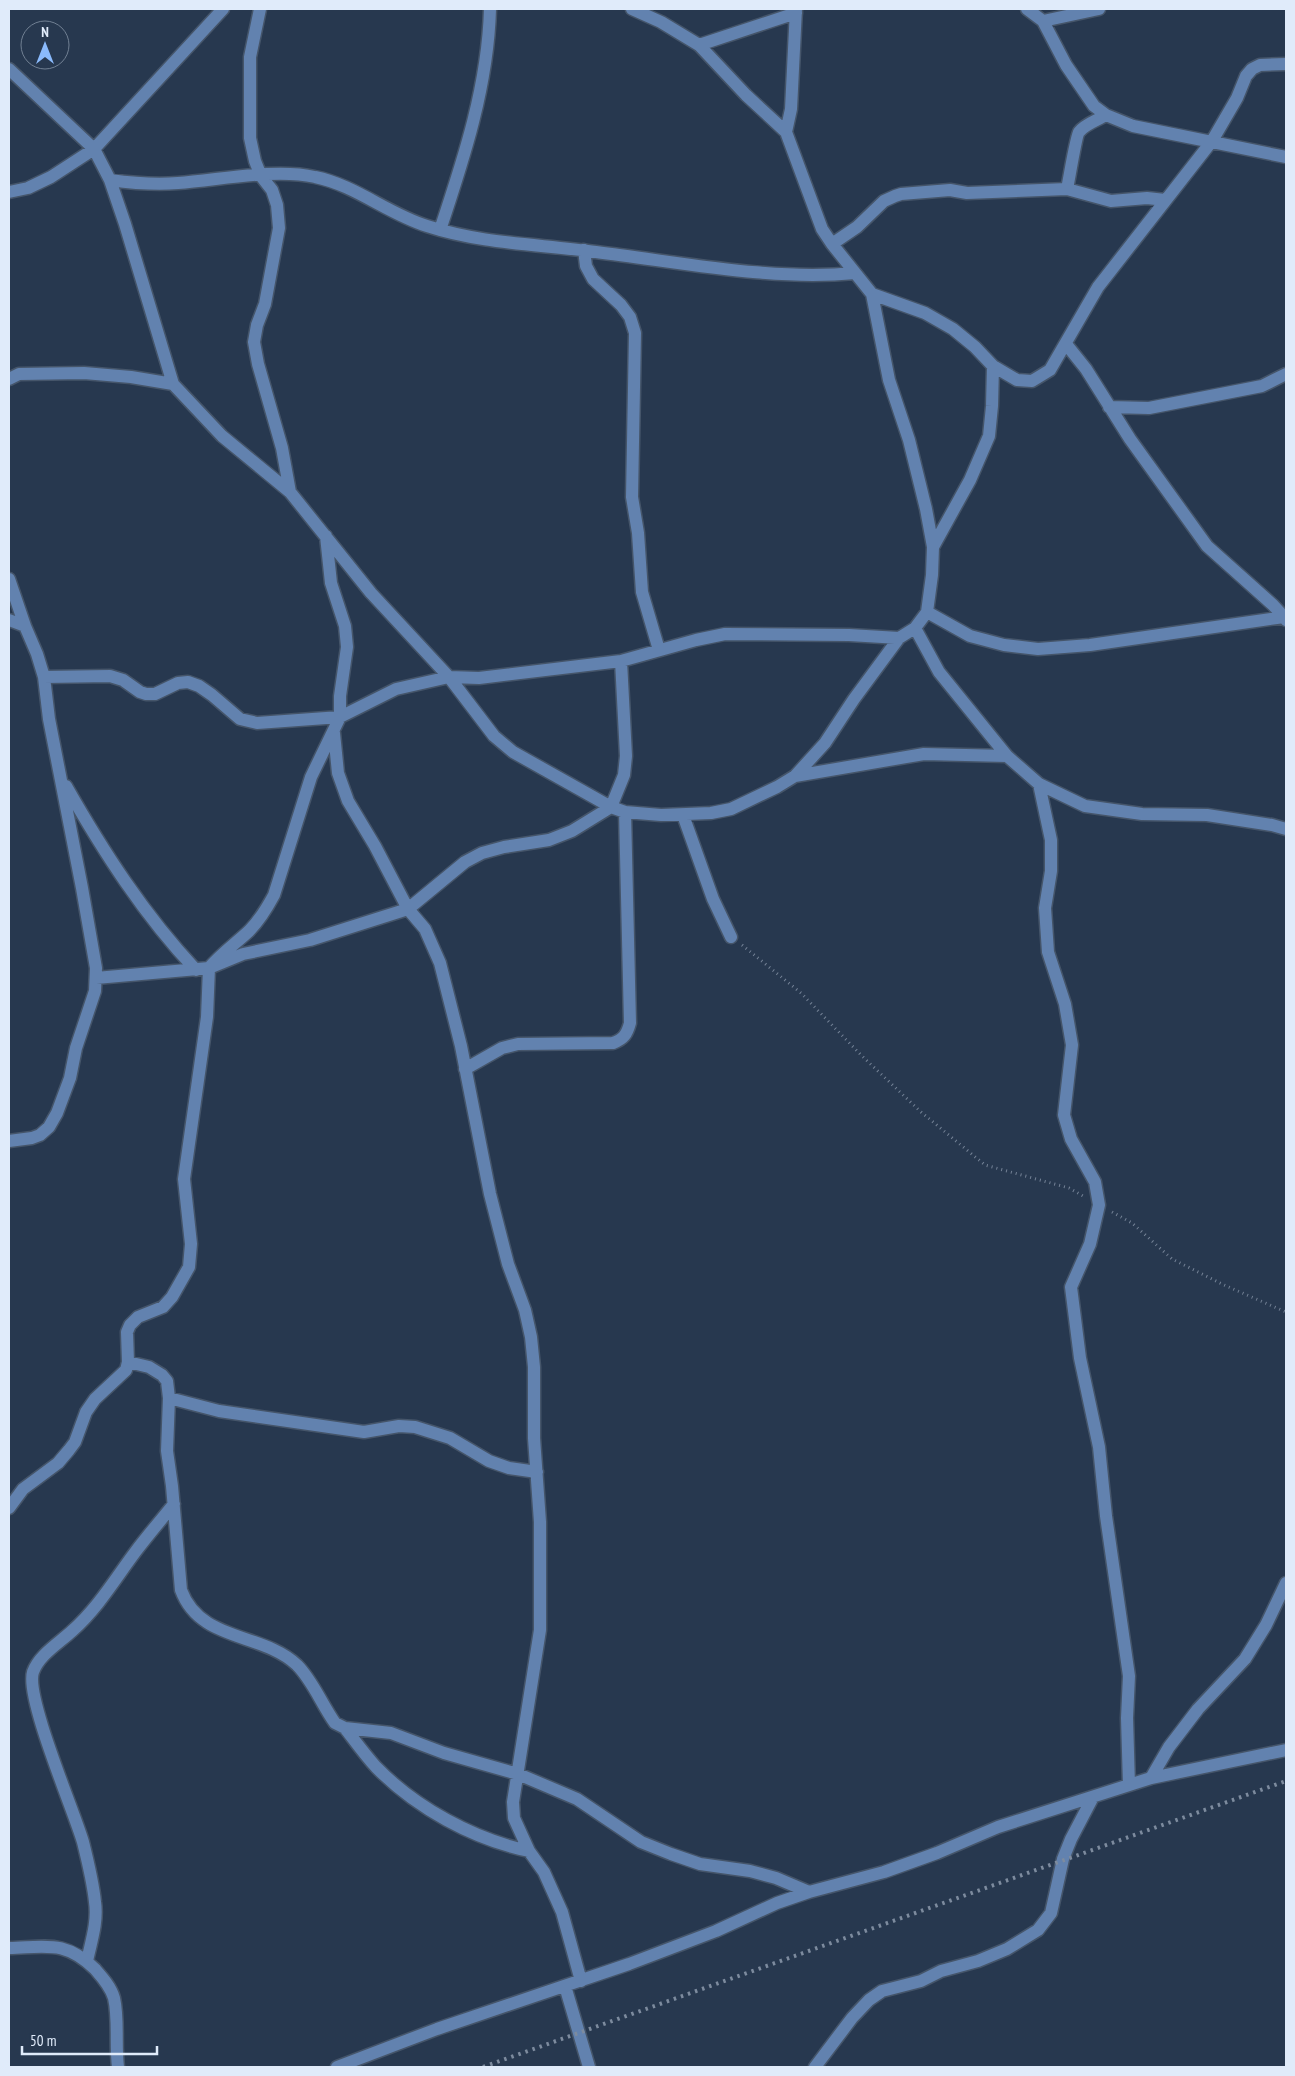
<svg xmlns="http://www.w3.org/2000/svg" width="1295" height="2076" font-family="'PT Sans Narrow',sans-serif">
<rect width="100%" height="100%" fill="#27384f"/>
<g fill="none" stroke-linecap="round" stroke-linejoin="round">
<!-- minor casing -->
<g stroke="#45556a" stroke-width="15">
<path id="minor" d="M260,9L250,57V138L255,161L261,176L272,190L277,205L279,228L265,304L257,325L254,342L258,364L282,448L290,492
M632,9L661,22L699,45L746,95L786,132L822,229L832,244L872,294L925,313L953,329L975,347L993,366L1017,380L1032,381L1050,370L1098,287L1212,141L1237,98L1246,76L1252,69L1260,65L1286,64
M1027,9L1043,21L1066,65L1094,106L1106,115L1133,126L1286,157
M1043,21L1099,9
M699,45L796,13
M9,69L94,149L110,180L125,224L173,384
M786,132L791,109L796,9
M110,180C132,183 156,185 178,183C220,180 275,168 315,177C355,185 388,214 427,226C482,244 539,244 596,252C680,262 771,281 855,273
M1067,189C1069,180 1076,136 1079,132C1085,124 1098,120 1106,115
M9,192L28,188L51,177L94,149L223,9
M440,230C464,158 488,85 490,9
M832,244L857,227L884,201L895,196L901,194L950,190L967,193L1067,189L1111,201L1147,198L1165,200
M584,250L586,266L593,279L621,305L630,317L635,333L632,497L638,533L642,592L659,650
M1066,344L1086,369L1130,439L1207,546L1273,605L1284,617L1286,616
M9,379L19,374L84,373L131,377L173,384L222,436L290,492L371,593L449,677L479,678L621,661L696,640L725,634L849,635L899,638L915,628L927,612L932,575L933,547L926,509L909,440L889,380L872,294
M1109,407L1149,408L1262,386L1286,374
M933,547L970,480L989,436L992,406L993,366
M9,579L25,626
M927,612L970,636L1004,645L1038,649L1090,645L1284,617L1286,620
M9,620L25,626L37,654L44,677L49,719L82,888L96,968L95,991L76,1048L70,1078L57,1113L49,1127L40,1135L32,1138L9,1141
M915,628L939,672L1007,756L1039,784L1085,806L1142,814L1207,815L1272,825L1286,829
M44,677L110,676L123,680L140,692L146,694H155L178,683L188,682L199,686L212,695L240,719L257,723L340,717L396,689L449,677L494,736L513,752L611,807L625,812L661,815L711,813L731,809L777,787L795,776L825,743L854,699L899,638
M334,733L338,773L348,801L375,846L408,909L425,929L440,963L461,1046L490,1194L508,1264L525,1310L531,1337L534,1367V1438L540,1522V1630L513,1802L514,1818L529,1851L544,1872L562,1912L581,1981
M795,776L924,754L1007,756
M1039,784L1051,840V871L1045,908L1048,952L1065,1004L1072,1045L1064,1115L1071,1139L1095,1182L1099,1205L1090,1244L1071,1287L1080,1358L1099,1447L1106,1516L1129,1676L1127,1718L1129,1785
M66,786C103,851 144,915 196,970
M683,815L713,899L731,937
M96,978L209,968C222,953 235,944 249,931C259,921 267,908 274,895L311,777L340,717V696L347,647L345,626L331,583L326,536
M465,1069L502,1048L518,1044L613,1043C624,1039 627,1034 630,1023L625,812
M128,1362L149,1367L162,1375L167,1381L169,1398L167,1451L172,1486L181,1590C200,1642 262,1632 297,1665C313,1681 322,1705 335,1723L345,1728L391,1733L444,1753L518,1774L577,1799L641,1842L671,1854L700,1864L750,1871L776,1878L809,1892
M169,1398L219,1411L364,1432L399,1426L415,1427L450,1438L489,1461L509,1468L537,1472
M9,1508L23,1489L58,1463L69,1450L75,1442L86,1412L95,1399L126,1370L128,1362L127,1332L130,1325L138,1317L163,1307L172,1297L189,1267L191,1244L184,1179L207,1017L209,968L243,954L310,940L408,909L465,862L482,853L504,847L549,840L572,831L611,807L624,775L626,756L621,661
M345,1728C355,1741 365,1755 376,1767C416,1808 473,1839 529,1851
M1151,1778L1169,1747L1182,1730L1198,1709L1245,1659L1266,1625L1286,1583
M9,1948C47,1947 65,1940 95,1969C102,1977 111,1987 114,1998C119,2020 115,2044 118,2067
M87,1961C91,1942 98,1922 95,1902C93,1882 88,1862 83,1842C74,1811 25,1697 33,1672C39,1655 59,1643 72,1631C98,1608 115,1579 136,1551C148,1535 161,1520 174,1504
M565,1986L589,2067
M337,2067L437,2029L629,1964L716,1931L777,1903L809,1892L884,1872L937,1853L998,1827L1151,1778L1286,1750
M815,2067L852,2018L869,2000L882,1991L921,1981L941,1971L978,1961L1007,1949L1038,1930L1051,1913L1063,1859L1071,1839L1093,1797"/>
</g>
<!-- path -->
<path stroke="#758397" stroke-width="3" stroke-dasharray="1 4" stroke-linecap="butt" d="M742,945L801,993L861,1055L921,1112L985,1165L1069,1188L1083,1196
M1112,1212L1132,1223L1172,1259L1224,1285L1286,1312"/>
<!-- minor -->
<use href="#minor" stroke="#6282af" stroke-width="12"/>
<!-- rail -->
<path stroke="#7d8b9e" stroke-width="4" stroke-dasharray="2.5 5" stroke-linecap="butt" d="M483,2067L1286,1781"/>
</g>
<!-- border -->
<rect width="1295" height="2076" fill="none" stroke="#e0ebfa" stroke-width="20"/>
<!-- north arrow -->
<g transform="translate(45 45)"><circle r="24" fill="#27384f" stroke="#718093"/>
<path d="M0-4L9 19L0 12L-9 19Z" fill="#8abafc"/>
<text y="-8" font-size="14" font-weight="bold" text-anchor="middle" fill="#e0ebfa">N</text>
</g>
<!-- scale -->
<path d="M22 2046v8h135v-8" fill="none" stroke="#e0ebfa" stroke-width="2.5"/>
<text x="30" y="2046" font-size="15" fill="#e0ebfa" stroke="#27384f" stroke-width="4" paint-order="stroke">50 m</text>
</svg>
